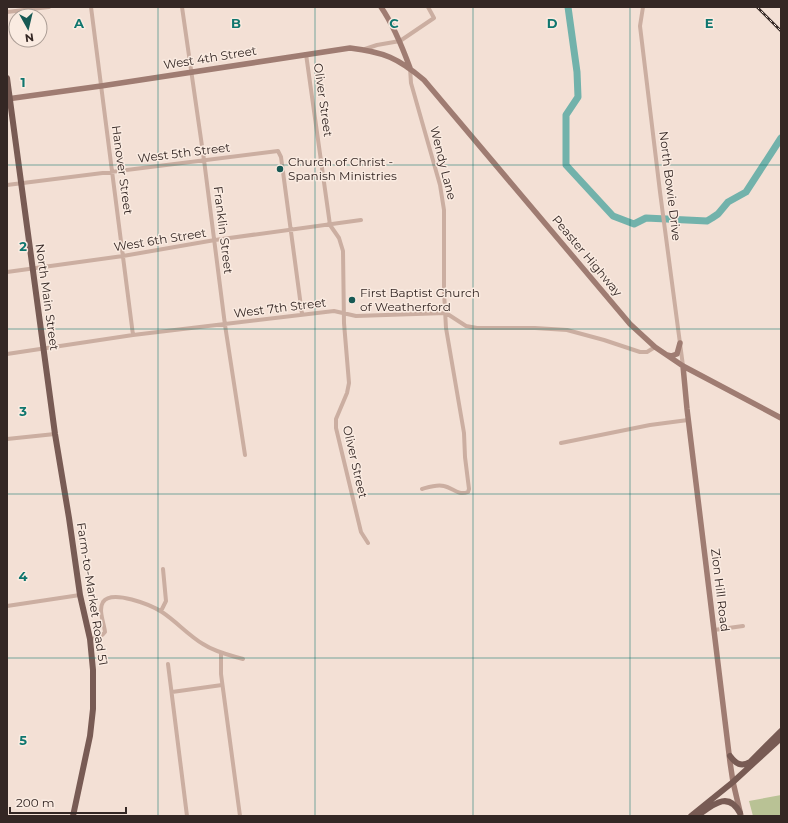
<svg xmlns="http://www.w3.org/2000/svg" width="788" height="823" font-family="Montserrat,sans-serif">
<rect width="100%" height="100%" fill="#f3e0d5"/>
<!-- green -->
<path fill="#b9c295" d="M781,795V816H753L749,801Z"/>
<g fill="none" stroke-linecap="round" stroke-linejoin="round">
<!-- river -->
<path stroke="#72b2ab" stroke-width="7" d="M568,7L577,72L578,97L566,115V165L613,216L634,224L646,218L707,221L712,218L718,214L728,202L746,192L781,138"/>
<!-- street -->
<path stroke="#cbaea1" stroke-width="4" d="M91,7L133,335
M182,7L204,160L225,325L245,455
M643,7L640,26L660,192L683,366
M7,12L49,7
M365,49L377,45L400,41L434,18L428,7
M306,54L330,225L339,238L343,251L344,323L349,383L347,393L336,419V428L361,532L368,543
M410,68L411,83L440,185L444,210V292L446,328L464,433L465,457L469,489L468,492C458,496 453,488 444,486C437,484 429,487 422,489
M7,185L278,151L281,157L302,314
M7,272L123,256L215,240L361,220
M7,354L133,335L334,311L356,316L446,313L466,326L477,328H535L567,330L604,340L640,352H647L655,347
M7,439L55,434
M561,443L650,425L688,420
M7,606L80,595
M161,611L166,601L163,569
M714,630L743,626
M90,639C96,638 101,638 105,632C104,623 98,610 103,602C112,589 151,605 162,612C177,622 188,635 203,644C215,652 229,655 243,659
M221,653V674L240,816
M168,664L187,816
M172,692L222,685"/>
<!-- secondary -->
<path stroke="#9f7c72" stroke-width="5.5" d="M381,7C394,26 402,46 410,68
M7,99L101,86L350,48C384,52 398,58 424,80L630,324L655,347L683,366L781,418
M667,355L671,356L677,354L680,343
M683,366L687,409L730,762L733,782L741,816"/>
<!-- primary -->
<path stroke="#785b54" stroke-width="6" d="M7,78L55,434L69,518L80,595L90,639L93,670V709L90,736L73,816
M730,756C736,764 741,767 750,762L781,731
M700,814C715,803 729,792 740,813
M691,816L733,782L781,738"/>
<!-- rail casing -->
<g stroke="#342724" stroke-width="2.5">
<path id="rail" d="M757,7L781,31"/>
</g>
<!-- rail -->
<use href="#rail" stroke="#faebe1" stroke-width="1" stroke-dasharray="3" stroke-linecap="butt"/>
</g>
<!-- grid -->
<path fill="none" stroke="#0f766e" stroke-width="1" stroke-opacity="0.55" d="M158,7V816M315,7V816M473,7V816M630,7V816M7,165H781M7,329H781M7,494H781M7,658H781"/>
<!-- markers -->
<g fill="#175954" stroke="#faebe1" stroke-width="1.5">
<circle cx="280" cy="169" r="4"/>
<circle cx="352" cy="300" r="4"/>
</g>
<g text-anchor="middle" stroke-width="3" stroke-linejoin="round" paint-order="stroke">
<!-- street labels -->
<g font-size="12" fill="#342724" stroke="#faebe1">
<text transform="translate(210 58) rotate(-9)" y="4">West 4th Street</text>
<text transform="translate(323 100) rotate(82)" y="4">Oliver Street</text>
<text transform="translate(184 153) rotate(-7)" y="4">West 5th Street</text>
<text transform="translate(443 163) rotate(76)" y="4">Wendy Lane</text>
<text transform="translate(122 170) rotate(82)" y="4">Hanover Street</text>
<text transform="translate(670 186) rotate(83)" y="4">North Bowie Drive</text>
<text transform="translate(223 230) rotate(83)" y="4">Franklin Street</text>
<text transform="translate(160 240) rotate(-9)" y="4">West 6th Street</text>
<text transform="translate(587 256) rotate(50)" y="4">Peaster Highway</text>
<text transform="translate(47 297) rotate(82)" y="4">North Main Street</text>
<text transform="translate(280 308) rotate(-7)" y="4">West 7th Street</text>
<text transform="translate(355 462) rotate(77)" y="4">Oliver Street</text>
<text transform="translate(720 590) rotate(83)" y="4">Zion Hill Road</text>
<text transform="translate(92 594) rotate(81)" y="4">Farm-to-Market Road 51</text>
</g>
<!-- poi labels -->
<g font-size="12" fill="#342724" stroke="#faebe1" text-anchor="start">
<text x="288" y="166">Church of Christ -<tspan x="288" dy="14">Spanish Ministries</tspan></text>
<text x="360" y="297">First Baptist Church<tspan x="360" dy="14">of Weatherford</tspan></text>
</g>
</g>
<g font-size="13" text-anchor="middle" font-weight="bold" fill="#0f766e" stroke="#faebe1" stroke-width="3" stroke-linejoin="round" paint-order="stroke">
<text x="79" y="28">A</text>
<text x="236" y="28">B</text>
<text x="394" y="28">C</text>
<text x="552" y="28">D</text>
<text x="709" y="28">E</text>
<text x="23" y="87">1</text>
<text x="23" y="251">2</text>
<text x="23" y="416">3</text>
<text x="23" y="581">4</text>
<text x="23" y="745">5</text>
</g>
<!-- border -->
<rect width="788" height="823" fill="none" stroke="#342724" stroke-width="16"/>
<!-- north arrow -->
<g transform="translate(28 28) rotate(172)"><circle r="19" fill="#faebe1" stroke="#ab9d95"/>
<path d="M0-3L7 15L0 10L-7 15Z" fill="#175954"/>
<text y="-6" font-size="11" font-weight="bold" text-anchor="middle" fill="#342724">N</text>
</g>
<!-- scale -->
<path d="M10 807v6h116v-6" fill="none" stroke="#342724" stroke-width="2"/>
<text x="16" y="807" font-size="12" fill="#342724" stroke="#faebe1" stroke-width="3" paint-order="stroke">200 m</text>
</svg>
